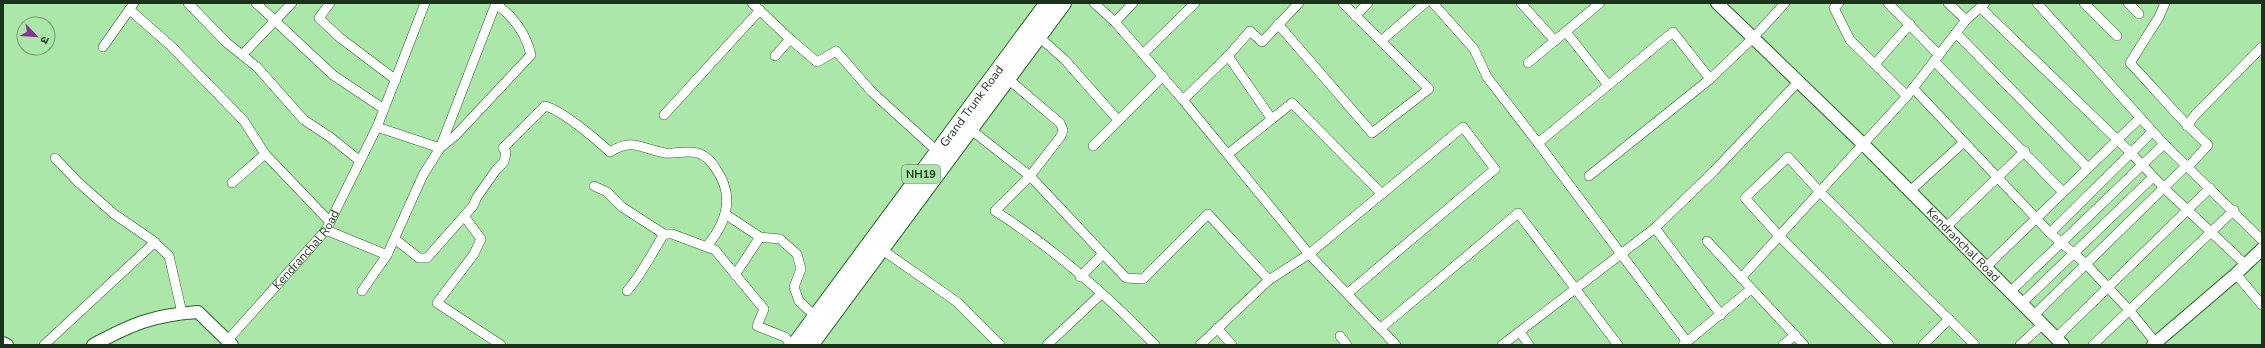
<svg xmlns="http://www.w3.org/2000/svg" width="2265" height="348" font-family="'Nunito Sans','Noto Sans Devanagari',sans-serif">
<rect width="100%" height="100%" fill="#abe7a8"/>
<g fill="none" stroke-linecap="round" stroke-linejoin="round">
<!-- street casing -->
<g stroke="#2a622a" stroke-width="10">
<g id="street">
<path d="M188,3L227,43L257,67L304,120L330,137L360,161"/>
<path d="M256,3L333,75L384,109"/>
<path d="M330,3L319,18L339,37L396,80"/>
<path d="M752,3L790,39L775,56"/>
<path d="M1094,3L1115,22"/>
<path d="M1133,3L1115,22L1183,100L1309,254L1396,345"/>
<path d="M1433,3L1474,49L1487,77L1538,143L1673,32L1710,79"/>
<path d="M1521,3L1555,41"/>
<path d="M1839,3L1834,8L1850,40L1907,96"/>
<path d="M1888,3L1939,55"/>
<path d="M1948,3L1966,20"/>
<path d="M2037,3L2164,144L2262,240"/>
<path d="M2084,3L2117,36"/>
<path d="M2128,3L2139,14"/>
<path d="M2165,3L2159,17L2130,63C2156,90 2180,120 2208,145L2188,167"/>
<path d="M1981,8L2131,153L2165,189L2246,265"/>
<path d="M130,10L171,46L244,121L265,154L330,222"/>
<path d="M1355,16L1368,3"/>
<path d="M1278,24L1372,133L1429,89L1343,3"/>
<path d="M1566,32L1608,85"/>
<path d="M1956,33L2088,168"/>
<path d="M1038,36L1065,60L1118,120"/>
<path d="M790,39L817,62L836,51L872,92L938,152"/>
<path d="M1381,41L1425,3"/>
<path d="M103,47L134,3"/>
<path d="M1143,54L1195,3"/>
<path d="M242,55L292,3"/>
<path d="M1228,56L1271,118"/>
<path d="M1934,61L2063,192"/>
<path d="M1528,63L1600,3"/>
<path d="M1875,64L1910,24"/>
<path d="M1007,78L1060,123L1063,130L1061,136L1030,176L995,211C1053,248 1107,295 1155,345"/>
<path d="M1913,88L2050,233L2086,264L2130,311L2156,343"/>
<path d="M1183,100L1228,56L1250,31L1262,42L1299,3"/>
<path d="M664,115L760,10"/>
<path d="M2187,126L2195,115L2262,47"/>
<path d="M377,127L440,148L456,135L531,55C526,34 513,16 495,3"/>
<path d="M970,129L1030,176L1126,278L1143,279L1208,214L1269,280"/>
<path d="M1538,143L1687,342"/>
<path d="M1093,146L1163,76"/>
<path d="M1228,154L1292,103L1382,194"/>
<path d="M55,158L79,183L114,214L152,240L169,256L182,313"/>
<path d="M1589,176L1710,79L1753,38L1785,3"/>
<path d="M232,183L265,154"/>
<path d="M594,186L607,192L622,207L664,234H672L715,250L764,309L757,326L785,337L791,345"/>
<path d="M1910,191L1964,142"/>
<path d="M725,214L760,237L780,239L797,254L801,269L794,287L799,301L818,319"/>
<path d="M464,216L481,239L474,254L437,303L501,345"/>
<path d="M1946,227L2025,151"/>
<path d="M1655,228L1721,315"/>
<path d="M326,230L387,255"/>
<path d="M2050,233L2152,132"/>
<path d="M395,239L419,258H427L473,206L477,197L496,170L504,162L506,152L503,148L545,106C563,111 596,139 610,152C633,137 641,149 665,153C675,154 688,150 698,153C706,156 712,162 716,169C735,196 727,222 707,246"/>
<path d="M1707,241L1804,345"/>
<path d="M881,249L957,302L1000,345"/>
<path d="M1986,267L2140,118"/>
<path d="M2236,274L2262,305"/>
<path d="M735,275L760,237"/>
<path d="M1080,277L1103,254"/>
<path d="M1741,278L1907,96L1966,20L1985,3"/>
<path d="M362,291L387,255L423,175L440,148L496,3"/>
<path d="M627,291C642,274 652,253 664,234"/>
<path d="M2010,292L2164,144"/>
<path d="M2021,304L2153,177"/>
<path d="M2034,315L2186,166"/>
<path d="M1217,328L1232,345"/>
<path d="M1381,328L1518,213L1618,345"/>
<path d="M1520,332L1529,345"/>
<path d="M1340,336L1347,345"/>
<path d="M2056,338L2210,188"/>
<path id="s1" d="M227,341L326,230L377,127L425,3"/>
<path d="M44,345L155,242"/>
<path d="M1047,345L1101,294"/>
<path d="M1200,345L1269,280L1309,254L1463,127L1495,169L1348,293"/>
<path d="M1502,345L1655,228L1714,171L1798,82"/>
<path d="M1683,345L1751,289"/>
<path d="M1783,345L1795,335"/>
<path d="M1889,345L1779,236L1745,198L1788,157L1820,192L1975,345"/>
<path d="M1923,345L1949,319"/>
<path d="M2020,345L2043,324"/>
<path d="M2093,345L2234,210"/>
</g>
</g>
<!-- secondary casing -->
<g stroke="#2a622a" stroke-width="14">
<g id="secondary">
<path id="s2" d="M1717,3L1864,145L2063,345"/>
<path d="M3,343L7,345"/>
<path d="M93,345C132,324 153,315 198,312L232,345"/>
<path d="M2153,345L2236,274L2262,249"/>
</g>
</g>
<!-- highway casing -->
<g stroke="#2a622a" stroke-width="18">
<g id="highway">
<path id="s3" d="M795,345L1048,3"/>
<path d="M810,345L1063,3"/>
</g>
</g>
<!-- street -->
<use href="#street" stroke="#fff" stroke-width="9"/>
<!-- secondary -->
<use href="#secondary" stroke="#fff" stroke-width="12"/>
<!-- highway -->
<use href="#highway" stroke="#fff" stroke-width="16"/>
</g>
<g text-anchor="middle" stroke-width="3" stroke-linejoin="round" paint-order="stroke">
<!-- shield labels -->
<rect fill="#abe7a8" stroke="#476945" stroke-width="1" x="902" y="165" width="38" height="18" rx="3"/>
<g font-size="11" font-weight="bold" fill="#1c331b">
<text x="921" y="178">NH19</text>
</g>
<!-- street labels -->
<g font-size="12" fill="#1c331b" stroke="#abe7a8">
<text dy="4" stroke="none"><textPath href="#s3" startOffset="297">Grand Trunk Road</textPath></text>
<text dy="4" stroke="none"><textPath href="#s2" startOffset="345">Kendranchal Road</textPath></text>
<text dy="4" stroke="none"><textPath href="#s1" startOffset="121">Kendranchal Road</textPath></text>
</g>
</g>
<!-- border -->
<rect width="2265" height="348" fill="none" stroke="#1c331b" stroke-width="8"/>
<!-- north arrow -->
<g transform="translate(36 36) rotate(115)"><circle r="19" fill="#abe7a8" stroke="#729f70"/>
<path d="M0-3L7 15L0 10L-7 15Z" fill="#8d2f98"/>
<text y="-6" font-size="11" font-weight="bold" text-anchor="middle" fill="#1c331b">उ</text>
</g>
</svg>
